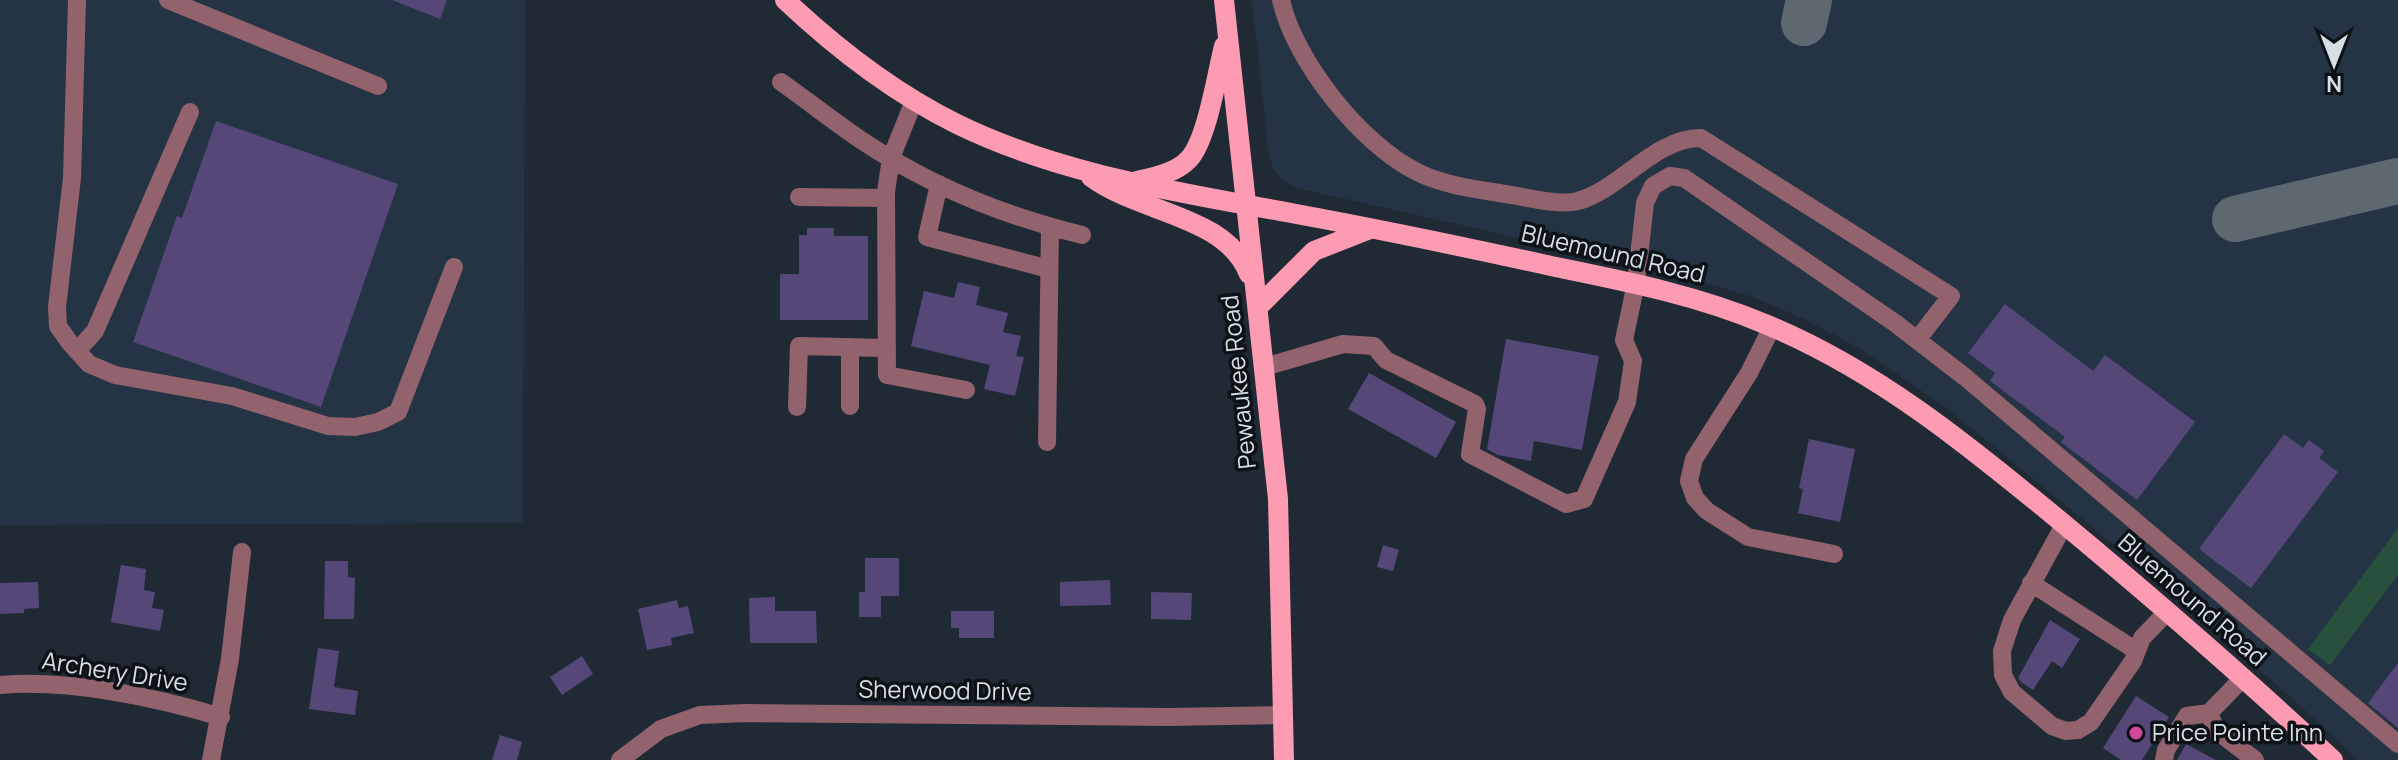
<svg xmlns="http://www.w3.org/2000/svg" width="2398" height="760" font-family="Manrope,sans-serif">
<rect width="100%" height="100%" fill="#1f2a35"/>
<!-- built -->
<path fill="#243444" d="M0,0H525L523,523L0,525Z
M1252,0H2398V760H2357L2325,728L2181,600L1947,408L1857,347L1806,320L1753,297L1673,273L1297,188L1284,181L1273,169L1268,147Z"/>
<!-- green -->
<path fill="#28513d" d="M2398,528V575L2330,665L2308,649Z"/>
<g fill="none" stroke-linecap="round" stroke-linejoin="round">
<!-- taxiway -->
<path stroke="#5e6871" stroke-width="46" d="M1804,23L1809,0
M2235,219L2398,181"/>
</g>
<!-- building -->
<path fill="#554879" d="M392,0H447L440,19Z
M216,121L398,184L321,407L133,342L177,216L182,218Z
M807,228H834V236H868V320H780V274H799V235H807Z
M958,282L980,287L976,305L1008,313L1003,332L1021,336L1016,356L1024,357L1015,396L984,389L990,365L911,346L924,291L954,298Z
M2005,304L2093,371L2105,355L2195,422L2137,500L2061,442L2065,437L1990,381L1995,373L1968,353Z
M1506,339L1599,356L1582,450L1534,441L1531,461L1498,455L1487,449Z
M1369,373L1456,422L1436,458L1348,409Z
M2284,434L2303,448L2309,440L2324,451L2319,458L2338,472L2251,588L2199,549Z
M1809,439L1855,449L1840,522L1798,513L1803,489L1799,488Z
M1383,545L1399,550L1393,571L1377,567Z
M865,558H899V596H881V617H859V592H865Z
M325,561H348V577L355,578L354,619H324Z
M121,565L146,569L144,590L155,592L152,608L164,610L160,631L111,622Z
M1110,580L1111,605L1060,606V582Z
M38,582L39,608L24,609V613L0,614V583Z
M1151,592L1192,593L1191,620L1151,619Z
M775,597V611H816L817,643H750L749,598Z
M677,600L679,608L688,606L694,633L671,638L672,645L647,650L638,609Z
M951,611H994V638H959V628H951Z
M2050,620L2080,639L2062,668L2052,661L2033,690L2021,682L2018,678Z
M318,648L339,651L334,687L358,691L355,715L309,709Z
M582,656L593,674L562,695L550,677Z
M2398,663V728L2368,703Z
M2136,696L2169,717L2142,760H2121L2103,748Z
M500,735L522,742L517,760H492Z
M2186,744L2216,760H2177Z"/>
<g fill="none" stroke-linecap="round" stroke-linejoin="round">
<!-- minor -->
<path stroke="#93636d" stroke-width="18" d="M77,0L72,178L57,307L58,326L70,343L89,364L115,375L232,396L328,426L355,427L378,422L398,412L454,267
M168,0L378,86
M1281,0C1295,62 1361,144 1417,172C1445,186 1481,190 1512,195C1528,198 1562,206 1578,201C1621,189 1654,138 1701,138L1951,296L1917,340
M781,82C808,101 834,122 861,140C928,185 1004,216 1082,235
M914,101L891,158L886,192L887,375L966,390
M939,184L927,237L1049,269
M799,197L886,198
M1772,327L1749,373L1694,459L1689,481L1695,498L1707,511L1748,537L1834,554
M77,351L95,331L190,112
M1264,367L1343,344L1374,346L1386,360L1475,404L1477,409L1470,454L1566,504L1584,499L1627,402L1633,361L1624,340L1636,283L1645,203L1653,186L1670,176L1684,178L1895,323L1965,377L2398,744
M850,406V347
M797,407L799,346L886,348
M1047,442L1050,227
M2064,525L2012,620L2002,651L2003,675L2012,692L2052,726L2066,731L2078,730L2091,722L2133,661L2142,638L2168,611
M2031,583L2135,650
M0,685C67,679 156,697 221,717
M2209,713L2216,730L2255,760
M211,760L230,659L242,552
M620,760L661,729L700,715L746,713L1168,717L1283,715
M2164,760L2166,750L2187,716L2209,713L2243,678"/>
<!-- major -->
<path stroke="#fd9bb2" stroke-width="20" d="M785,0C836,48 894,93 957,124C1061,175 1178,192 1291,213C1378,229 1465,247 1551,266C1624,281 1697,295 1765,324C1875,369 1968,445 2059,520C2153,598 2244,677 2333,760
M1224,0L1278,499L1284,760
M1091,177C1141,214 1226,215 1249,274
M1137,181C1155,177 1176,173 1189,159C1207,140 1217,74 1224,46
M1258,307L1314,251L1370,229"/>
</g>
<!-- markers -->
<circle fill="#d1479c" stroke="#0d1217" stroke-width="3" cx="2136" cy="733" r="8"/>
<g text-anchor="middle" stroke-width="7" stroke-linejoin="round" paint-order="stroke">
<!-- street labels -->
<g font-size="24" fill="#d7dfe6" stroke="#0d1217">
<text transform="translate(1613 254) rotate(13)" y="8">Bluemound Road</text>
<text transform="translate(1239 382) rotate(-96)" y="8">Pewaukee Road</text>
<text transform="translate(2192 600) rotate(41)" y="8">Bluemound Road</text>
<text transform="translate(115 672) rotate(9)" y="8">Archery Drive</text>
<text transform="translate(945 691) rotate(1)" y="8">Sherwood Drive</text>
</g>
<!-- poi labels -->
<g font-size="24" fill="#d7dfe6" stroke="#0d1217" text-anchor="start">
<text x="2152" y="741">Price Pointe Inn</text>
</g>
</g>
<!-- north arrow -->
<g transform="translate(2334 64) rotate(180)" stroke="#0d1217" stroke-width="6" paint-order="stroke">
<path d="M0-6L14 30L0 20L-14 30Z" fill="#d7dfe6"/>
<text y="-12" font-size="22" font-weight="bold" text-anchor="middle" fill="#d7dfe6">N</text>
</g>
</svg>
